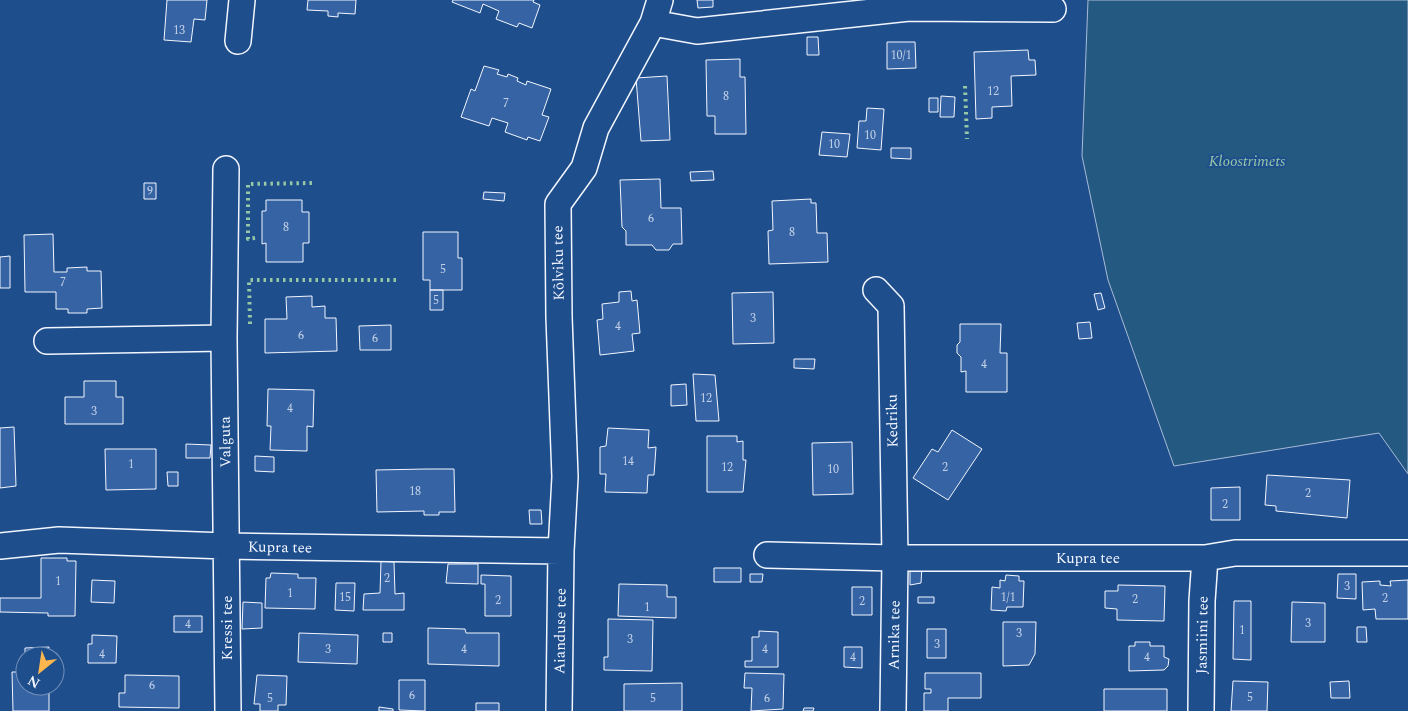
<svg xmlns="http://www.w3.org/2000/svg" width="1408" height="711" font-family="Spectral,serif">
<rect width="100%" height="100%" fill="#1f4e8c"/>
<!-- green -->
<path fill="#245a82" stroke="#a8bbd7" d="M1088,0H1408V474L1379,433L1174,466L1108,280L1082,156Z"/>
<!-- building -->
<path fill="#3563a3" stroke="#f2f6ff" d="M167,0H207L205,20L194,19L191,42L164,40Z
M308,0H356L355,14L338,13V17L328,16V11L307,10Z
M453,0H534L533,2L540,5L532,28L519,23L517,27L496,19L499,11L483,4L480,13L452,2Z
M697,0H713V7L698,8Z
M807,37H818L819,55H807Z
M887,42H915L916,68L887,69Z
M1028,50L1029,60H1035L1036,75L1011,76L1012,106L992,107V118L976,119L974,52Z
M740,59V77H745L746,134H715V116H707L706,60Z
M484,66L499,70L497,74L507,77L508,74L518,78L517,81L526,85L527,81L551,89L542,115L549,117L540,141L528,137L527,140L505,132L508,123L492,118L489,126L461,117L471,89L475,91Z
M667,76L670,140L641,141L636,78Z
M941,96L955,97L954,117H940Z
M929,98H938V112H929Z
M867,108L884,109L881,150L857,148L859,121H866Z
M822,132L850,134L847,157L819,155Z
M891,148H911V159L891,158Z
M713,171L714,180L691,181L690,172Z
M660,179L661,208H681L682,244H673L669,250H656L652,245H626V231L622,227L620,180Z
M144,183H156V199H144Z
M484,192L505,193L504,201L483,199Z
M811,199V203H816L817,233H827L828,262L769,264L768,231L773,230L772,201Z
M266,200H302V212H309V243H303V262H266V243L262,244V211H266Z
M423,232H458V258H462V290H430V280H423Z
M53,234L54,272H67V268L87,267V271H101L102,308L87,309V313H68V309H56V292H25L24,235Z
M10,256V288H0V257Z
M430,290H443V310H430Z
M631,291L632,301L637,300L640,333L632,334L634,351L600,355L597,320L603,319L602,304L619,302V292Z
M773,292L774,343L733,344L732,293Z
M1101,293L1105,308L1098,310L1094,294Z
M312,296V307L325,306V318H336L337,351L265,353V319H287L286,297Z
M1090,322L1092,338L1079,339L1077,323Z
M960,324H1001L1000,353H1007V392H966V371L961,372V357L957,353V345L960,342Z
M391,325V350H360L359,326Z
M794,359H815L814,369L794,368Z
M693,374L715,375L719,421H696Z
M84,381H116V397H123V424H65V397H84Z
M686,384L687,405L671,406V385Z
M268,389L314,390L313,427L307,426V451L270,450L271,426H267Z
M14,427L16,486L0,488V428Z
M608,428L649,430L648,448L656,447L654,475H648L647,493L605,492L606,474H600V447L606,446Z
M952,430L982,449L948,500L913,478L932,449L938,452Z
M707,436H737V442L743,441V460H746L743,492H707Z
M852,442L853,494L813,495L812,443Z
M186,444L211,445L210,458H186Z
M105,449H156V489L106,490Z
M255,456L274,457V472L255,471Z
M426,469H454L455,512H439V515H424V511L377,512L376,470Z
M167,472H178V486H168Z
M1267,475L1350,480L1347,518L1276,511V506L1265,505Z
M1240,487V520H1211V488Z
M529,510H541L542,524H530Z
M41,558H67V561H76L75,616H48V613L0,612V598H41Z
M381,561L394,562L395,594L404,593V610H363L364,594L380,593Z
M448,564H478V584L446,583Z
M922,566L921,583L910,585V568Z
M714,568H741V582H714Z
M271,573L298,574V578H316L315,609L265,608L266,578H270Z
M750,574H763L762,582H750Z
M1338,574H1356V599L1337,598Z
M481,575L511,576V616H485V584H481Z
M1006,575L1019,576V581H1024L1023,607H1007L1006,611L991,610L992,587L1000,588V580L1005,581Z
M92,580L115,581L114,603L91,602Z
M1408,580V619H1376L1375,609L1363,610L1362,582L1380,581V585L1391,586L1390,581Z
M336,583H355L354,611L335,610Z
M619,584L667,585V597H676V618L618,616Z
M1118,585L1165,586L1164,621L1117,620V609L1105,608V591H1118Z
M852,587H872V615H852Z
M918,597H934V603H918Z
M1234,601H1251V660L1233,659Z
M243,602L262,603V628L242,629Z
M1292,602L1325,603V642H1291Z
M174,616H202V632H174Z
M608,619L653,620L652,671L604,670V657H608Z
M1003,622H1036L1035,654L1029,665L1003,666Z
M1357,627H1366L1367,642H1357Z
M428,628L465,629L466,633H499V666L428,664Z
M927,629H946V658H927Z
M759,631L778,632V667H745V661H752V637H759Z
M299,633L358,635L357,664L298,662Z
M383,633H392V642H383Z
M92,635L117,636L116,663H88V644H92Z
M1135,642H1150V646H1164V657L1169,659L1168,666L1164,670L1129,671V646H1135Z
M49,647V656H25V664V648Z
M844,647H862V668L844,667Z
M12,672H25V686H49V711H13Z
M745,673L784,674L783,709L751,711L752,688H744Z
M925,673H981V698H948V711H924V693H931V689H925Z
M125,675L179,676V708L119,707V693H125Z
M257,675L287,676L286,705H278V711H260V704H254Z
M399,680H425V711L399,710Z
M1233,681L1268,682L1267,711H1231Z
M1349,681L1350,698H1331L1330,682Z
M682,683V711H624V684Z
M1104,689H1167V711H1104Z
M476,703H499V711H476Z
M379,707L393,709V711H379Z
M804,708H814L813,711H803Z"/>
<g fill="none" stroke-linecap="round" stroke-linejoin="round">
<!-- minor casing -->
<g stroke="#f2f6ff" stroke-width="28">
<path id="minor" d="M653,23L697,31L909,8L1053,9
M238,41L242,0
M226,169L224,338L228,711
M876,290L891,306L895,558L893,711
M47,341L224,338
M0,546L59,540L226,546L561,551
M767,555L895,558H1205L1235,553H1408
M559,711L561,551L565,477L559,317L558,204L584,168L596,128L653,23L660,0
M1201,711L1202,601L1205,558"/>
</g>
<!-- minor -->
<use href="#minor" stroke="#1f4e8c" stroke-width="25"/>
<!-- hedge -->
<path stroke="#97c8a6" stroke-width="4" stroke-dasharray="2.5 4" stroke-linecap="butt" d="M965,86L967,139
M255,238L248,239V184L312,183
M250,324L249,280H399"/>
</g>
<g text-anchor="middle" stroke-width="4" stroke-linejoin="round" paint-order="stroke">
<!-- number labels -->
<g font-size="12" fill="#c3d1e8">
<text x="179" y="34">13</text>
<text x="901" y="59">10/1</text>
<text x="993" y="95">12</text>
<text x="726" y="100">8</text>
<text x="506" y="107">7</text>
<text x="870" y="139">10</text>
<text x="834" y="148">10</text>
<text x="150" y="195">9</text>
<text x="651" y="222">6</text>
<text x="286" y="231">8</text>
<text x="792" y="236">8</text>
<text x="443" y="273">5</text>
<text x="63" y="286">7</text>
<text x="436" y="304">5</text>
<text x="753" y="322">3</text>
<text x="618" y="330">4</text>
<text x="301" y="339">6</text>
<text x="375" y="342">6</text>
<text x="984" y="368">4</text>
<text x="706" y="402">12</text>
<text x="290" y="412">4</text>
<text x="94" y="415">3</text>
<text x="628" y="465">14</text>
<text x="131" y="468">1</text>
<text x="727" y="471">12</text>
<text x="945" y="471">2</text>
<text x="833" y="473">10</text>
<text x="415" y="495">18</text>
<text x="1308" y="497">2</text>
<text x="1225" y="508">2</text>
<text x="387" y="582">2</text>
<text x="58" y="585">1</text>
<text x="1347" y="590">3</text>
<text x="290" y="597">1</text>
<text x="345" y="601">15</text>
<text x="1008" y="601">1/1</text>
<text x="1385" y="602">2</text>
<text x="1135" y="603">2</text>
<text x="498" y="604">2</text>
<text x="862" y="605">2</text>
<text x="647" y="611">1</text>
<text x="1308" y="627">3</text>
<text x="188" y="628">4</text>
<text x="1242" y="634">1</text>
<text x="1019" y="637">3</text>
<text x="630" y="643">3</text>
<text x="937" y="648">3</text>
<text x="328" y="653">3</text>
<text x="464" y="653">4</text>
<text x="765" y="653">4</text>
<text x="102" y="658">4</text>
<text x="853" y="661">4</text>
<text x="1147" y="661">4</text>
<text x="152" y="689">6</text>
<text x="412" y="699">6</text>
<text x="1250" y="701">5</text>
<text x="270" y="702">5</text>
<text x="653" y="702">5</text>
<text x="767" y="702">6</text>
</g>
<!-- park labels -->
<g font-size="15" font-style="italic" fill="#97c8a6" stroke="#1f4e8c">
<text x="1247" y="166">Kloostrimets</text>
</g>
<!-- street labels -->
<g font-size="15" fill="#f2f6ff" stroke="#1f4e8c">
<text transform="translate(558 263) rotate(-91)" y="5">Kõlviku tee</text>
<text transform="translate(892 421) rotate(-91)" y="5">Kedriku</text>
<text transform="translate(225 442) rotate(-91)" y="5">Valguta</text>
<text transform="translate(280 547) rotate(1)" y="5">Kupra tee</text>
<text x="1088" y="563">Kupra tee</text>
<text transform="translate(227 628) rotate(-90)" y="5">Kressi tee</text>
<text transform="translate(560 631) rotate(-89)" y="5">Aianduse tee</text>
<text transform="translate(894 635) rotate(-89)" y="5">Arnika tee</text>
<text transform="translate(1202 635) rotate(-89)" y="5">Jasmiini tee</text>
</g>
</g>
<!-- north arrow -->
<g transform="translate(40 671) rotate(210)"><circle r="24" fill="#1f4e8c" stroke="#7391ba"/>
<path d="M0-4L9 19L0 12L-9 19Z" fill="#ffb74d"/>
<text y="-8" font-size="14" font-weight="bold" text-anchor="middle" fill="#f2f6ff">N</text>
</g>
</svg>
